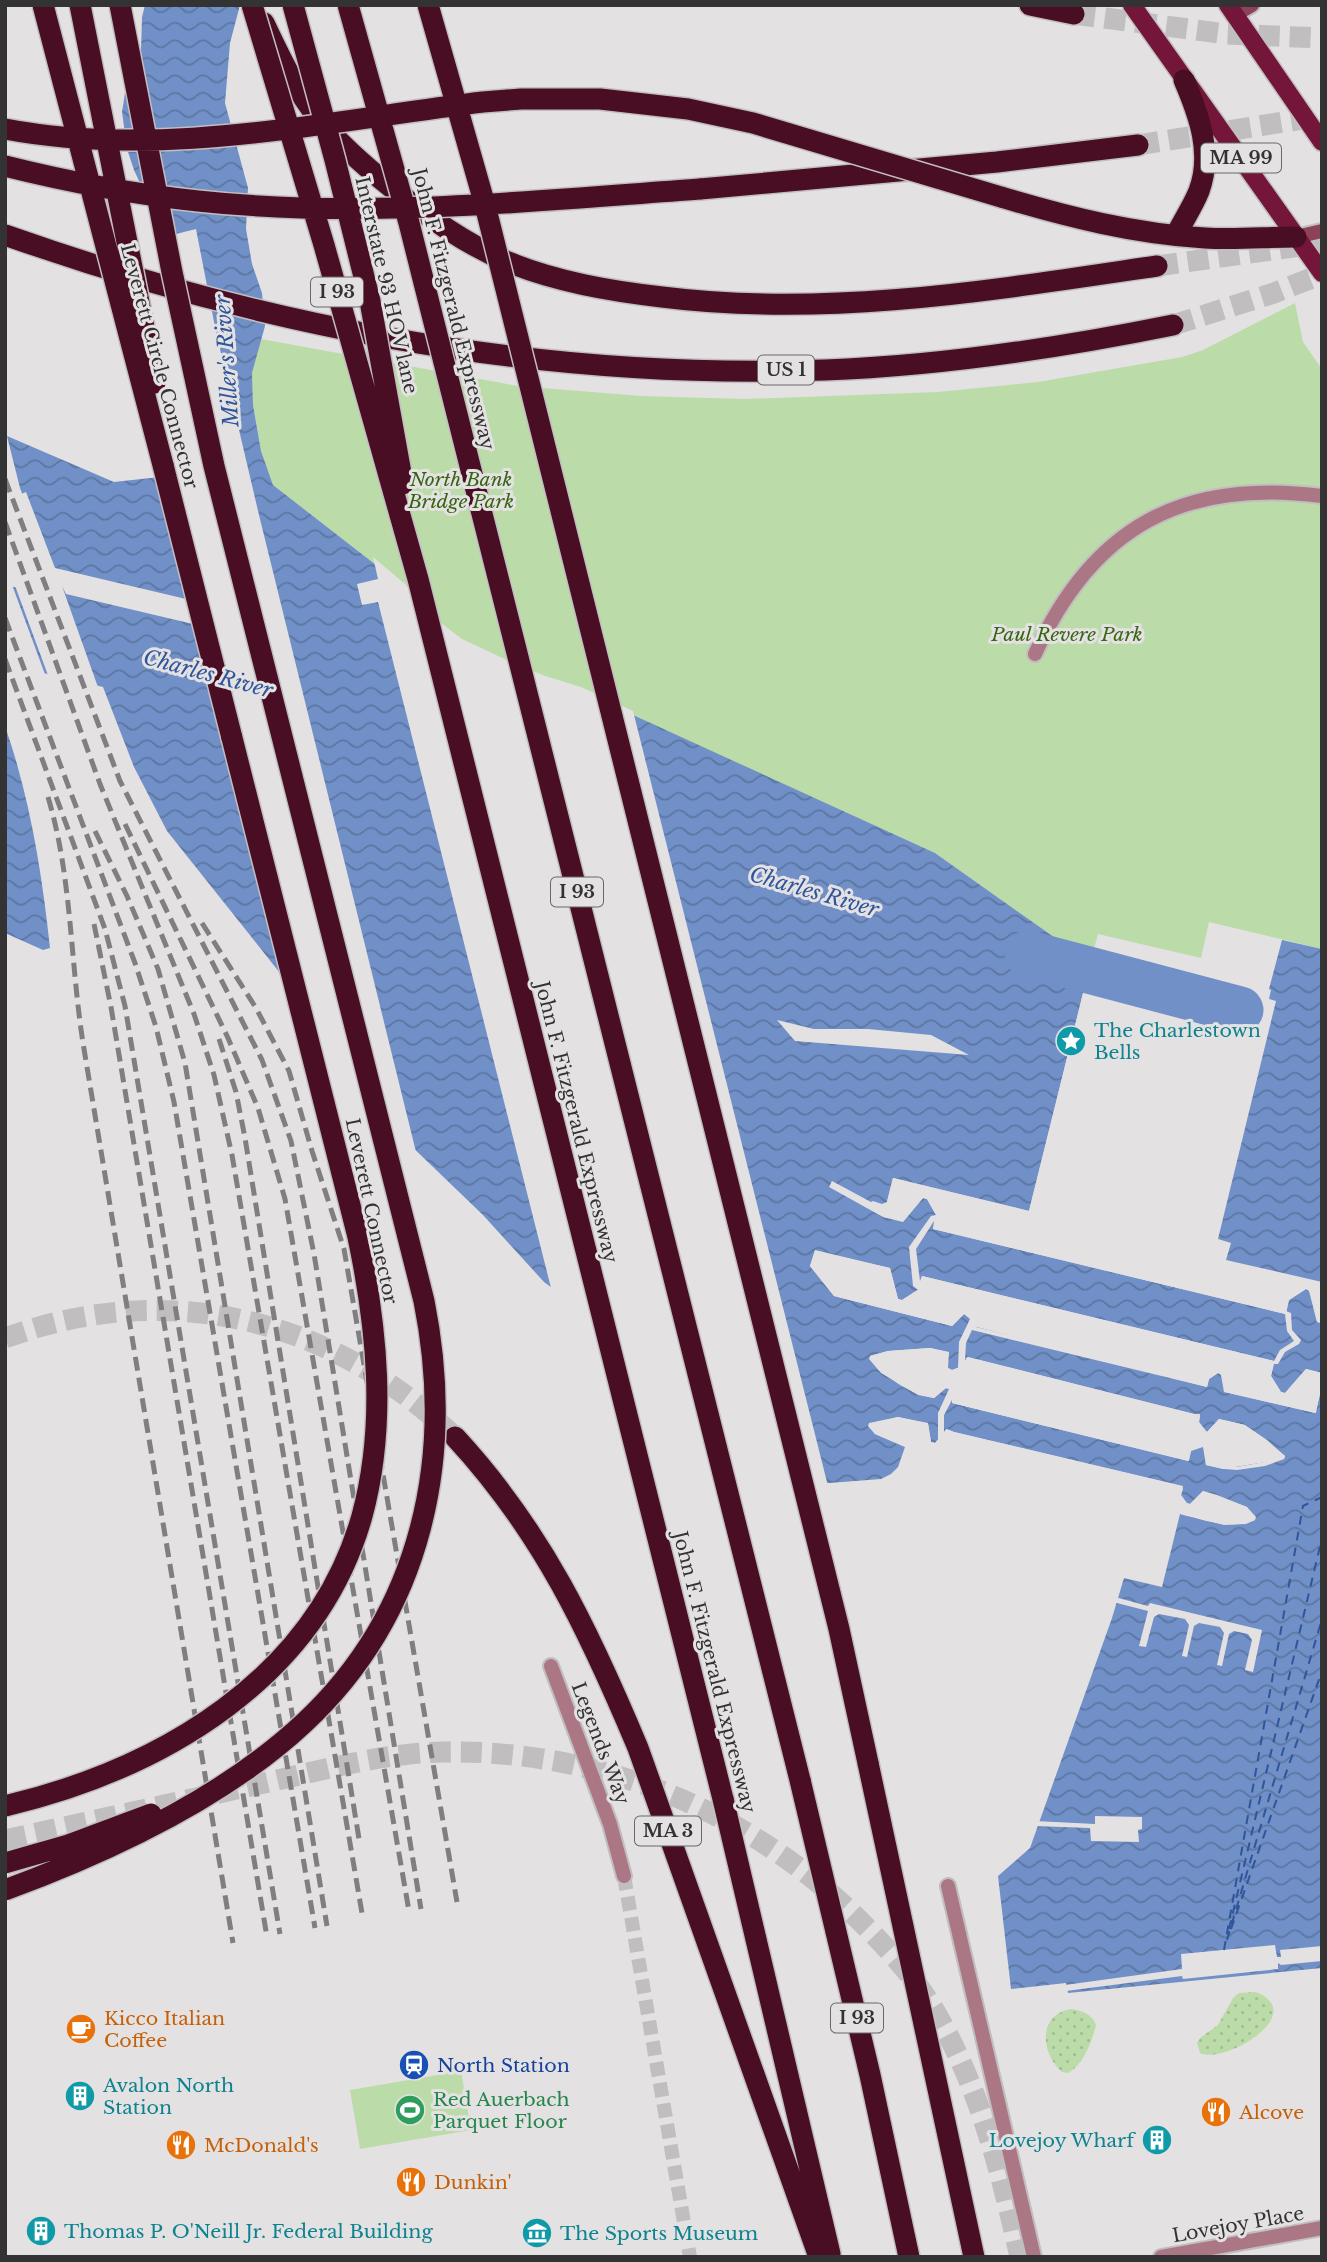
<svg xmlns="http://www.w3.org/2000/svg" width="1327" height="2262" font-family="'Libre Baskerville',serif">
<defs>
<pattern id="grass-dots" width="8" height="8" patternUnits="userSpaceOnUse" patternTransform="scale(1.75)"><rect width="8" height="8" fill="#bbdca8"/><path d="M2 2h.1M6 6h.1" fill="none" stroke="#a1bd91" stroke-width="1.8" stroke-linecap="round"/></pattern>
<pattern id="water-waves" width="16" height="10" patternUnits="userSpaceOnUse" patternTransform="scale(1.75)"><rect width="16" height="10" fill="#7090c7"/><path d="M0 5q4-4 8 0t8 0" fill="none" stroke="#5d76a2"/></pattern>
</defs>
<rect width="100%" height="100%" fill="#e4e1e3"/>
<!-- grass -->
<path fill="url(#grass-dots)" d="M1256,1992C1310,2014 1224,2065 1200,2053L1197,2043L1200,2038L1218,2025L1233,1998L1239,1993Z
M1071,2009C1083,2011 1092,2014 1096,2025C1092,2041 1084,2064 1068,2073L1062,2072C1040,2053 1038,2014 1071,2009Z"/>
<!-- park -->
<path fill="#bbdca8" d="M1295,303L1303,342L1322,369V949L1209,922L1201,958L1098,934L1094,949L1061,942L935,853L460,642L385,572L273,485L261,451L253,405L252,373L261,339L518,386L641,396L745,399L938,392L1038,382L1182,357L1203,350Z
M461,2071L471,2130L360,2149L350,2090Z"/>
<!-- water -->
<path fill="url(#water-waves)" fill-rule="evenodd" d="M145,5H240L230,43L225,103L248,188L246,229L252,264L262,293L265,326L252,373L253,405L261,451L273,485L385,572L416,603L460,642L633,715L935,853L1061,942L1094,949L1029,1211L893,1178L883,1217L904,1220L923,1198L927,1199L936,1215L933,1229L1286,1314L1289,1300L1306,1289L1310,1291L1317,1322L1322,1323V1373L1306,1369L1285,1393L1281,1392L1271,1376L1274,1361L922,1276L919,1289L902,1300L898,1299L890,1268L815,1251L810,1266L834,1296L952,1326L964,1314L970,1318L973,1326L1207,1387L1209,1379L1218,1373L1221,1374L1225,1392L1315,1413L1322,1387V1968L1068,1993L1066,1983L1011,1989L998,1876L1030,1848L1112,1618L1124,1578L1162,1587L1180,1514C1204,1520 1230,1530 1255,1520L1247,1507L1203,1491L1190,1504L1186,1503L1181,1495L1183,1489L1181,1486L954,1432L947,1429L935,1443L931,1442L928,1423L898,1417L868,1425L875,1434L905,1447L898,1467L891,1474L881,1479L829,1483L797,1481L593,1318L544,1282L483,1215L405,1140L276,968L167,831L134,767L103,687L5,664V585L62,598L20,488L7,436L114,482L178,475L196,452V306L134,170L127,149L122,112L125,93L141,51L142,17ZM930,1348L948,1352V1368L952,1370L962,1366L968,1357L1194,1414L1200,1416L1199,1422L1204,1431L1207,1432L1219,1419L1245,1425L1285,1456L1284,1459L1223,1469L1206,1465L1204,1447L1200,1446L1191,1451L1188,1461L952,1403L955,1391L946,1388L934,1398C908,1393 885,1378 870,1356L888,1351Z
M5,726C30,798 42,873 50,948L43,950L5,933Z
M1282,940L1322,949V1282L1226,1260L1231,1243L1218,1239L1276,1001L1269,999L1271,990L1269,989Z"/>
<!-- pier -->
<path fill="#e4e1e3" fill-rule="evenodd" d="M196,229L216,332L259,515L417,1156L402,1142L364,1087L337,1058L314,1025L157,475L177,472L184,467L193,451L196,429V351L192,306L164,237Z
M26,492L55,568L186,599L193,624L66,594L62,586L99,690L49,678L14,583L57,593L19,495Z
M373,557L405,584L433,617L462,639L511,662L545,676L581,687L633,711L828,1486L797,1484L772,1478L727,1456L652,1395L626,1365L612,1343L591,1320L552,1292L378,602L362,605L357,584L378,579Z
M5,581L11,582L46,677L5,668Z
M1094,949L1097,950L1032,1213L1028,1215L895,1183L887,1215L900,1218L921,1195H928L940,1214L937,1227L1283,1310L1287,1297L1305,1286L1311,1287L1322,1323L1317,1322L1309,1291L1306,1289L1289,1300L1286,1311L1291,1313L1292,1330L1301,1340L1299,1344L1285,1352L1278,1364H1274L1271,1376L1281,1392L1285,1393L1306,1369L1322,1373V1376L1307,1373L1284,1397L1278,1394L1268,1377L1270,1364L925,1280L921,1292L901,1304L895,1300L887,1271L817,1255L814,1265L836,1293L951,1322L965,1310L973,1316L976,1327L1204,1383L1206,1377L1219,1370L1224,1373L1228,1389L1313,1409L1318,1386L1322,1383L1316,1413L1224,1392L1221,1375L1218,1373L1209,1379L1207,1387L972,1330L966,1343L965,1361L967,1357L1194,1414H1200L1199,1422L1207,1432L1219,1419L1245,1425L1267,1440L1285,1456L1284,1459L1265,1466L1237,1470L1224,1469L1206,1465L1203,1447L1191,1451L1189,1461L952,1403V1400L944,1415V1432L946,1429L954,1432L1183,1486L1181,1495L1187,1503L1190,1504L1203,1491L1217,1495L1247,1507L1256,1517L1255,1520L1246,1524L1224,1525L1177,1513L1180,1511L1224,1521L1252,1518L1245,1510L1227,1501L1204,1495L1192,1507H1186L1178,1496L1179,1490L948,1433L937,1446L930,1445L924,1426L898,1421L872,1425L877,1431L907,1445L908,1448L875,1434L868,1426L869,1423L898,1417L928,1424L931,1442L935,1443L938,1440V1413L949,1389L946,1388L934,1398L918,1395L881,1373L869,1359L870,1356L888,1351L930,1348L949,1352L948,1368L952,1370L958,1368L959,1342L970,1319L964,1314L952,1326L834,1296L810,1266L815,1250L890,1268L898,1299L902,1300L918,1290L913,1286L909,1247L931,1216L936,1215L927,1199L923,1198L903,1222L883,1217L829,1187L832,1181L871,1202L873,1201L882,1204L887,1202L893,1178L1029,1211ZM934,1221L933,1229L1285,1314L1287,1331L1294,1341L1280,1350L1274,1361L922,1276L920,1281L916,1249ZM929,1351L945,1355L944,1369L951,1374L964,1369L970,1361L1196,1417L1195,1423L1201,1433L1206,1435L1221,1423L1243,1428L1280,1457L1264,1462L1237,1467L1209,1462L1207,1446L1205,1444L1199,1443L1189,1449L1186,1457L956,1400L958,1389L947,1384L933,1395L919,1392L883,1370L873,1359L889,1354Z
M777,1020L814,1029H868L931,1035L969,1055L795,1041Z
M1115,1597L1148,1606L1150,1603L1262,1630L1253,1672L1245,1670L1252,1640L1248,1634L1234,1631L1229,1634L1222,1666L1217,1665L1224,1633L1220,1627L1199,1623L1194,1626L1187,1657L1182,1656L1189,1625L1185,1619L1159,1614L1154,1617L1146,1647L1139,1646L1148,1611L1113,1602Z
M1095,1816L1142,1817V1829L1138,1830L1139,1842L1091,1841L1090,1828L1034,1826L1035,1821L1095,1824Z
M1275,1945L1277,1957H1281L1280,1950L1322,1946V1961L1281,1965L1278,1963V1969L1183,1979L1182,1976L1066,1991L1065,1985L1182,1969L1181,1954Z"/>
<g fill="none" stroke-linecap="round" stroke-linejoin="round">
<!-- river -->
<path stroke="#7090c7" stroke-width="47" d="M1028,954L1240,1010"/>
<!-- ferry -->
<path stroke="#2f559a" stroke-width="2" stroke-dasharray="9 7" stroke-linecap="butt" d="M1229,1929L1322,1538
M1231,1929L1322,1671
M1227,1940L1322,1619
M1224,1950L1303,1506L1322,1497"/>
<!-- minor-tunnel -->
<path stroke="#c1bec0" stroke-width="14" stroke-dasharray="14 7" stroke-linecap="butt" d="M624,1876L690,2257"/>
<!-- motorway-tunnel -->
<path stroke="#c1bec0" stroke-width="21" stroke-dasharray="21 10" stroke-linecap="butt" d="M1074,14L1227,34L1322,38
M1138,145L1322,116
M1157,266L1322,243
M1173,325L1274,293L1322,274
M5,1338C169,1278 330,1318 455,1437
M5,1840C92,1821 178,1802 264,1783C323,1770 383,1753 443,1752C602,1749 756,1813 867,1928C892,1953 918,1982 936,2013C980,2089 1001,2172 1020,2257"/>
<!-- minor casing -->
<g stroke="#c1bec0" stroke-width="18">
<path id="minor" d="M1035,654C1093,527 1183,478 1322,496
M551,1666L610,1824L624,1876
M948,1886L1034,2257
M1161,2257L1322,2228"/>
</g>
<!-- secondary casing -->
<g stroke="#c1bec0" stroke-width="18">
<path id="secondary" d="M1235,15L1252,5
M1296,237L1322,231"/>
</g>
<!-- primary casing -->
<g stroke="#c1bec0" stroke-width="21">
<path id="primary" d="M1132,5L1322,273
M1228,5L1322,142"/>
</g>
<!-- motorway casing -->
<g stroke="#c1bec0" stroke-width="24">
<path id="motorway" d="M1030,5L1074,14
M264,23C280,57 296,91 319,119C340,145 367,168 392,188C428,217 465,244 508,262C557,282 610,291 662,297C828,318 994,290 1157,266
M700,189L997,162L1138,145
M1001,197C1068,217 1135,234 1205,238C1236,240 1266,237 1296,237
M5,235C268,328 545,380 825,370C942,366 1059,348 1173,325
M1176,235C1183,221 1193,206 1199,191C1213,153 1199,115 1184,80
M163,465L232,738
M455,1437C542,1531 589,1631 638,1748L819,2257
M868,1763L974,2257
M800,1780L870,2075L909,2257
M723,1799L830,2254"/>
</g>
<!-- minor -->
<use href="#minor" stroke="#ac7784" stroke-width="14"/>
<!-- secondary -->
<use href="#secondary" stroke="#8c4258" stroke-width="14"/>
<!-- primary -->
<use href="#primary" stroke="#73163a" stroke-width="18"/>
<!-- motorway -->
<use href="#motorway" stroke="#490e24" stroke-width="21"/>
<!-- rail -->
<path stroke="#807e80" stroke-width="5" stroke-dasharray="14 7" stroke-linecap="butt" d="M5,479L120,781L262,1060L291,1141L314,1254L421,1909
M5,522L100,784L194,1014L214,1075L232,1155L363,1919
M5,618L135,963L156,1027L174,1102L315,1928
M5,659L105,929L125,1006L280,1934
M48,797C72,877 70,960 83,1043L233,1943
M125,824L228,1038L258,1108L285,1199L409,1911
M95,831L127,896L158,969L185,1063L327,1926
M202,923L256,1008L289,1071L312,1151L344,1249L457,1902
M94,924L111,1007L267,1937
M219,1039L236,1092L245,1138L360,1845"/>
<!-- motorway-bridge casing -->
<g stroke="#c1bec0" stroke-width="24" stroke-linecap="butt">
<path id="motorway-bridge" d="M43,5L163,465
M80,5L155,383
M252,5L324,245L418,579L723,1799
M293,5L335,160L370,301L403,484
M348,5L409,223L800,1780
M428,5L485,205L839,1629L868,1763
M5,129C164,159 325,121 483,102L521,99H600L688,109L753,123L1001,197
M5,166C69,182 132,194 198,201C364,219 533,201 700,189
M5,1806C161,1769 316,1679 362,1516C387,1424 377,1328 358,1237L232,738
M5,1863L68,1845L151,1814
M5,1890C108,1852 223,1799 304,1723C423,1612 455,1456 424,1301L214,466L172,272L120,5"/>
</g>
<!-- motorway-bridge -->
<use href="#motorway-bridge" stroke="#490e24" stroke-width="21"/>
</g>
<!-- icons -->
<defs>
<g id="sight-disc" transform="scale(1.575)"><circle r="9.5" fill="#0f9aa8" stroke="#e4e1e3"/><path d="M0-6L1.8-2.2L6-1.7L2.9 1.2L3.7 5.4L0 3.3L-3.7 5.4L-2.9 1.2L-6-1.7L-1.8-2.2Z" fill="#fff"/></g>
<g id="cafe-disc" transform="scale(1.575)"><circle r="9.5" fill="#e8710a" stroke="#e4e1e3"/><path d="M-5.5-4.5H6V0H3Q3 3.5 0 3.5H-2.5Q-5.5 3.5-5.5 0ZM3-3.2v2h1.7v-2ZM-6 4.5H4V6H-6Z" fill="#fff"/></g>
<g id="station-disc" transform="scale(1.575)"><circle r="9.5" fill="#1a4fb4" stroke="#e4e1e3"/><path d="M-3-6H3Q5-6 5-4V2Q5 4 3 4L4.5 6H3L1.5 4h-3L-3 6H-4.5L-3 4Q-5 4-5 2V-4Q-5-6-3-6ZM-3.5-4v3h7v-3ZM-3.5 1v1.5H-2V1ZM2 1v1.5H3.5V1Z" fill="#fff"/></g>
<g id="building-disc" transform="scale(1.575)"><circle r="9.5" fill="#0f9aa8" stroke="#e4e1e3"/><path d="M-4-6H4V6H1V3H-1V6H-4ZM-2.5-4.3h1.7v1.8h-1.7ZM.8-4.3h1.7v1.8H.8ZM-2.5-1h1.7V.8h-1.7ZM.8-1h1.7V.8H.8Z" fill="#fff"/></g>
<g id="stadium-disc" transform="scale(1.575)"><circle r="9.5" fill="#2e9e5b" stroke="#e4e1e3"/><path d="M0-5a6.5 5 0 1 0 0 10a6.5 5 0 1 0 0-10ZM-3.5-1.8h7v3.6h-7Z" fill="#fff"/></g>
<g id="restaurant-disc" transform="scale(1.575)"><circle r="9.5" fill="#e8710a" stroke="#e4e1e3"/><path d="M-5-6h1v4h1v-4h1v4h1v-4h1v5L-1.5 .5V6h-2V.5L-5-1ZM5-6V6H3V1.5H1.5Q1.5-4 5-6Z" fill="#fff"/></g>
<g id="museum-disc" transform="scale(1.575)"><circle r="9.5" fill="#0f9aa8" stroke="#e4e1e3"/><path d="M0-6L6-3V-2H-6V-3ZM-5-1h2V3h-2ZM-1-1h2V3h-2ZM3-1h2V3H3ZM-6 4H6V6H-6Z" fill="#fff"/></g>
</defs>
<g fill-rule="evenodd">
<use href="#sight-disc" x="1071" y="1041"/>
<use href="#cafe-disc" x="81" y="2029"/>
<use href="#station-disc" x="414" y="2065"/>
<use href="#building-disc" x="80" y="2096"/>
<use href="#stadium-disc" x="410" y="2110"/>
<use href="#restaurant-disc" x="1216" y="2112"/>
<use href="#building-disc" x="1157" y="2140"/>
<use href="#restaurant-disc" x="181" y="2145"/>
<use href="#restaurant-disc" x="411" y="2182"/>
<use href="#building-disc" x="41" y="2231"/>
<use href="#museum-disc" x="537" y="2233"/>
</g>
<g text-anchor="middle" stroke-width="6" stroke-linejoin="round" paint-order="stroke">
<!-- shield labels -->
<g fill="#e4e1e3" stroke="#696768" stroke-width="2">
<rect x="1201" y="143.5" width="80" height="29" rx="5"/>
<rect x="311" y="277.5" width="52" height="29" rx="5"/>
<rect x="758" y="355.5" width="56" height="29" rx="5"/>
<rect x="551" y="877.5" width="52" height="29" rx="5"/>
<rect x="635" y="1816.5" width="66" height="29" rx="5"/>
<rect x="831" y="2003.5" width="52" height="29" rx="5"/>
</g>
<g font-size="18" font-weight="bold" fill="#343334">
<text x="1241" y="164">MA 99</text>
<text x="337" y="298">I 93</text>
<text x="786" y="376">US 1</text>
<text x="577" y="898">I 93</text>
<text x="668" y="1837">MA 3</text>
<text x="857" y="2024">I 93</text>
</g>
<!-- street labels -->
<g font-size="19" fill="#343334" stroke="#e4e1e3">
<text transform="translate(387 285) rotate(77)" y="7">Interstate 93 HOV lane</text>
<text transform="translate(454 309) rotate(76)" y="7">John F. Fitzgerald Expressway</text>
<text transform="translate(160 366) rotate(75)" y="7">Leverett Circle Connector</text>
<text transform="translate(577 1122) rotate(76)" y="7">John F. Fitzgerald Expressway</text>
<text transform="translate(372 1211) rotate(78)" y="7">Leverett Connector</text>
<text transform="translate(715 1672) rotate(76)" y="7">John F. Fitzgerald Expressway</text>
<text transform="translate(601 1743) rotate(69)" y="7">Legends Way</text>
<text transform="translate(1238 2224) rotate(-10)" y="7">Lovejoy Place</text>
</g>
<!-- park labels -->
<g font-size="19" font-style="italic" fill="#376512" stroke="#e4e1e3">
<text x="461" y="486">North Bank<tspan x="461" dy="22">Bridge Park</tspan></text>
<text x="1067" y="641">Paul Revere Park</text>
</g>
<!-- culture labels -->
<g font-size="19" fill="#0d838f" stroke="#e4e1e3" text-anchor="start">
<text x="1094" y="1037">The Charlestown<tspan x="1094" dy="22">Bells</tspan></text>
<text x="103" y="2092">Avalon North<tspan x="103" dy="22">Station</tspan></text>
<text x="1134" y="2147" text-anchor="end">Lovejoy Wharf</text>
<text x="64" y="2238">Thomas P. O'Neill Jr. Federal Building</text>
<text x="560" y="2240">The Sports Museum</text>
</g>
<!-- food labels -->
<g font-size="19" fill="#c56008" stroke="#e4e1e3" text-anchor="start">
<text x="104" y="2025">Kicco Italian<tspan x="104" dy="22">Coffee</tspan></text>
<text x="1239" y="2119">Alcove</text>
<text x="204" y="2152">McDonald's</text>
<text x="434" y="2189">Dunkin'</text>
</g>
<!-- transit labels -->
<g font-size="19" fill="#164399" stroke="#e4e1e3" text-anchor="start">
<text x="437" y="2072">North Station</text>
</g>
<!-- leisure labels -->
<g font-size="19" fill="#27864d" stroke="#e4e1e3" text-anchor="start">
<text x="433" y="2106">Red Auerbach<tspan x="433" dy="22">Parquet Floor</tspan></text>
</g>
<!-- water labels -->
<g font-size="21" font-style="italic" fill="#2f559a" stroke="#e4e1e3">
<text transform="translate(227 361) rotate(-94)" y="7">Miller's River</text>
<text transform="translate(208 674) rotate(15)" y="7">Charles River</text>
<text transform="translate(814 892) rotate(16)" y="7">Charles River</text>
</g>
</g>
<!-- border -->
<rect width="1327" height="2262" fill="none" stroke="#343334" stroke-width="14"/>
</svg>
